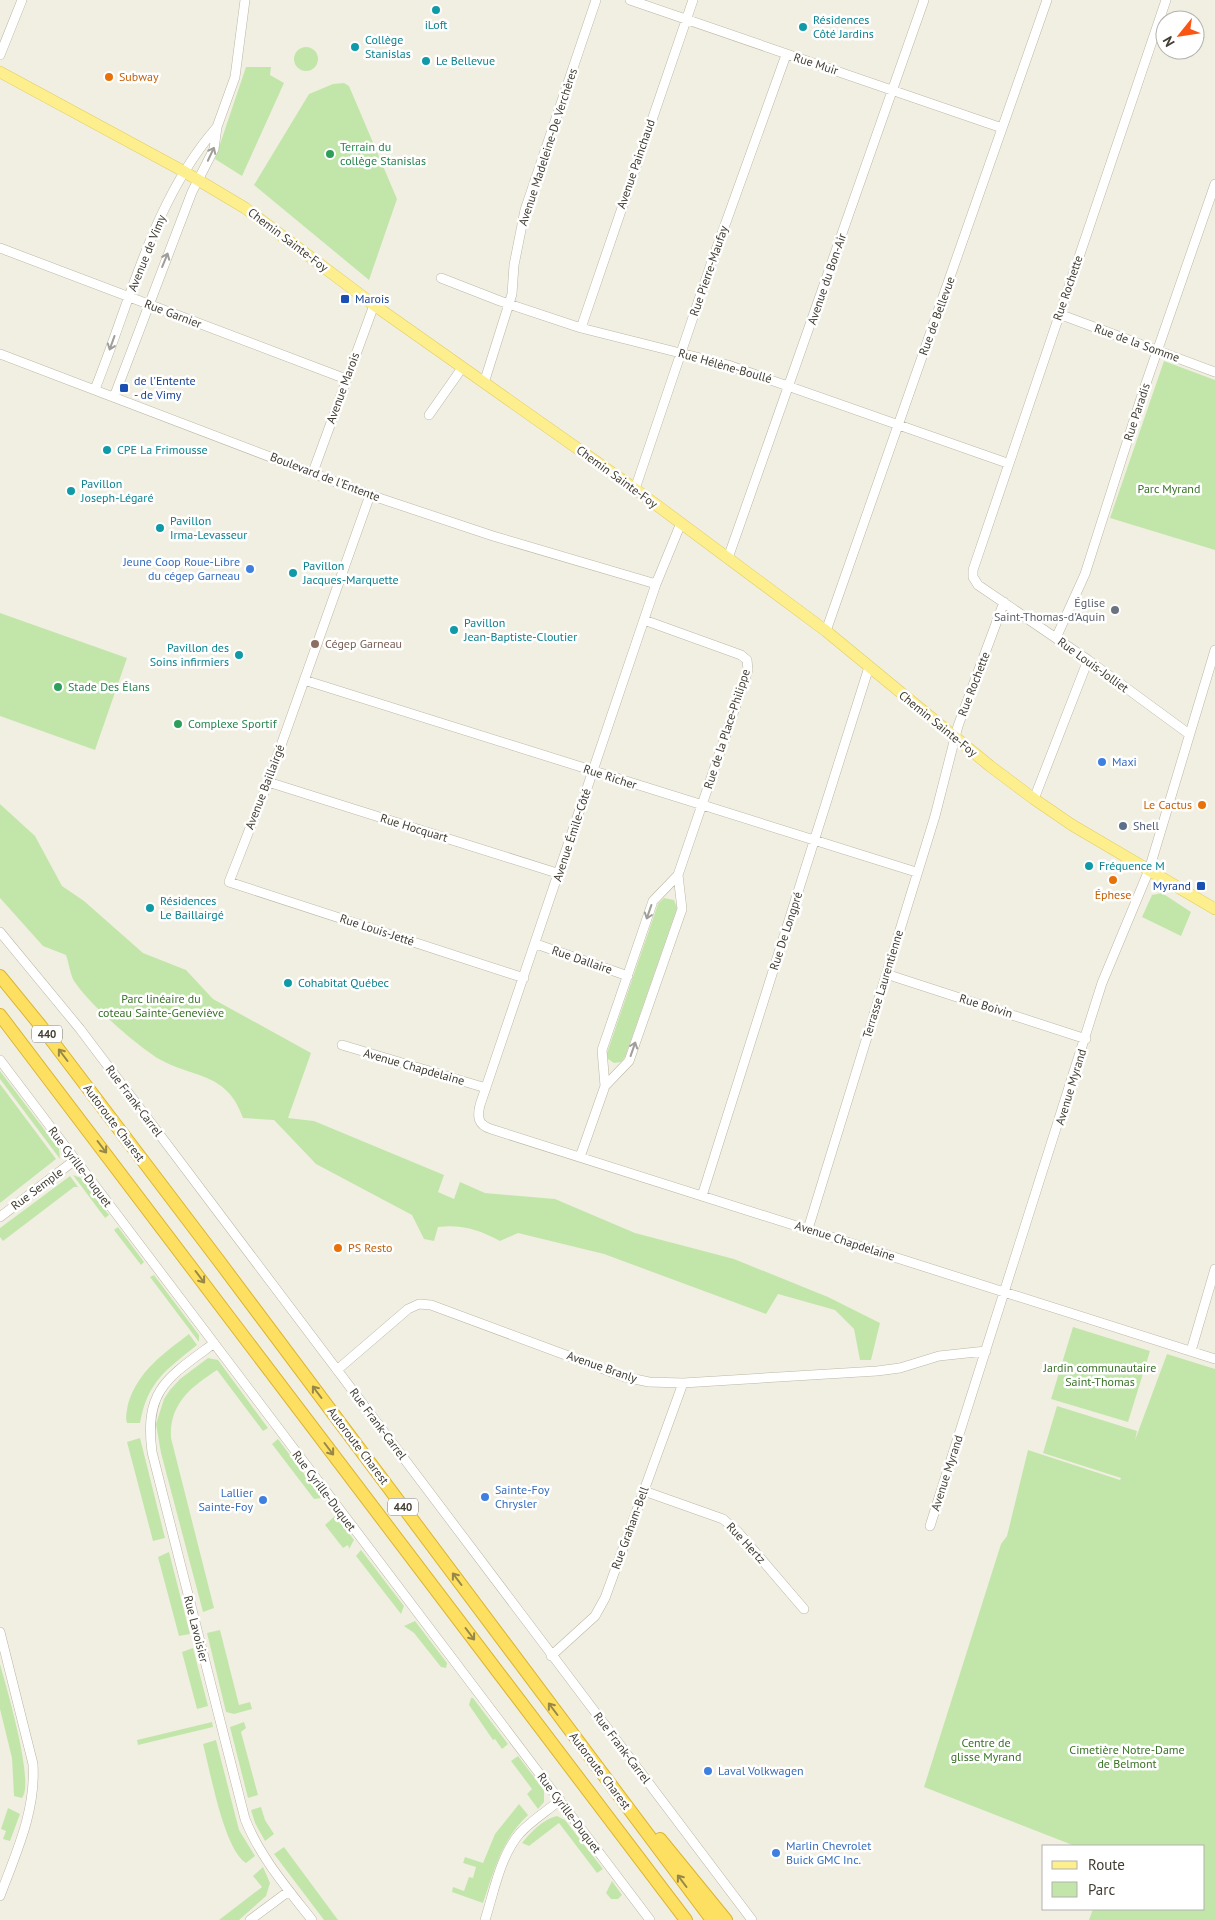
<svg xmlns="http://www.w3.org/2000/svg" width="1215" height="1920" font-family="'PT Sans',sans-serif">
<rect width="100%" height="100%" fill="#f1efe2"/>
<!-- green -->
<path fill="#c2e6aa" d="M294 59a12 12 0 1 1 24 0a12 12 0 1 1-24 0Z
M246,67H271L270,75L284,83L242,176L215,159Z
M344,83L349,86L397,199L369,280L254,185L309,94L333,84Z
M1164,361L1215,380V550L1110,518Z
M0,613L127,658L95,750L0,716Z
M0,804L35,836L62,886L84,901L143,953L186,970L213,999L311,1053L288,1118L314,1121L444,1175L438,1192L454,1199L460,1182L485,1193L555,1199L635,1233L734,1259L828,1297L880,1323L871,1360H860L854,1329L835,1310L778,1294L766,1314L604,1254L518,1233L500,1241C480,1230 461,1224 438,1227L434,1241L424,1239L412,1215L316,1164L274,1120L243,1118C227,1072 195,1079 159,1059C136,1045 88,1003 74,981C70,974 69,963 66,955L43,946L0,898Z
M1162,893L1191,912L1181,936L1142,917L1152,895Z
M664,898L674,900L677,908L625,1057L621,1062L614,1063L608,1059L607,1053L658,904Z
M0,1071L59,1149L60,1159L0,1079Z
M0,1084L56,1159L0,1203Z
M73,1175L81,1178L109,1215L105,1218Z
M70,1176L78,1187H74L3,1241L0,1237V1228Z
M118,1227L144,1262L141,1265L114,1230Z
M154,1275L199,1335V1342L150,1277Z
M1073,1327L1150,1351L1128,1422L1051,1399Z
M189,1334L197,1345C166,1370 147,1382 140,1423H127C125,1418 127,1410 128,1404C138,1371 163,1354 189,1334Z
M1167,1354L1215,1369V1920H1089L1093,1909H1204V1846H1075L924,1787L1001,1544L1007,1536L1028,1450L1120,1480L1121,1478L1043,1453L1057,1406L1137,1431L1135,1440Z
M208,1358L218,1360L268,1428L263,1431L217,1370C191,1387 169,1404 171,1438L214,1608L203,1612L161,1453L156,1424L164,1399L170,1390L180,1379Z
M140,1438L165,1538L153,1541L127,1442Z
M278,1439L322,1498L314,1499L272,1444Z
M336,1515L354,1540L349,1549L348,1545L343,1548L325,1525Z
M361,1550L404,1606L401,1614L356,1556Z
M169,1552L190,1634L179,1636L158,1557Z
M415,1621L447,1663L446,1668L441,1667L414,1633L404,1626Z
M220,1630L239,1705L250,1702L252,1709L234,1714L226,1712L207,1633Z
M193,1648L208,1706L197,1709L182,1652Z
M0,1664C6,1686 35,1783 22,1798L14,1796L12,1758L0,1709Z
M471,1698H473L508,1744L502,1749L495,1739L493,1740L469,1705Z
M212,1722L213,1727L138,1745L137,1740Z
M244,1722L246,1728L241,1732L258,1795L248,1798L230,1727Z
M216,1740L239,1830L255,1856L246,1863C224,1850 210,1770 203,1744Z
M518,1756L544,1790V1802L538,1809L527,1794L532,1789L511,1761Z
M519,1804L528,1815C501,1841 495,1868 483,1903L452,1892L453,1887L464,1891L469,1877L473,1878L476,1867L463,1863L465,1857L483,1863L495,1834Z
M261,1807L265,1820L274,1834L265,1841L255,1823L251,1810Z
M8,1808L20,1814L10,1841L3,1839L6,1831L1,1829Z
M557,1816L565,1820L603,1869L597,1873L559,1823L529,1846L522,1843C531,1832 543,1819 557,1816Z
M284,1847L338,1920H324L274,1854Z
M263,1867L270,1883L266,1896L239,1920H219L262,1887L253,1876Z
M612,1881L622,1895L618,1899H611L606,1893Z"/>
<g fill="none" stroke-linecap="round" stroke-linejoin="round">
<!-- minor casing -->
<g stroke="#bcb7a5" stroke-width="10">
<path id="minor" d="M630,0L1002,128
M1166,0L973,570V577L978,585L1088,660L1189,734
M0,55L22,0
M0,248L346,379
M441,278L500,301L581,328L728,365L1007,463
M1059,314L1215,372
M581,328L693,0
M0,354L370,495L493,536L656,584
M484,383L512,294L514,265L525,210L596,0
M95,389C131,300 153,200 217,127
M114,397L192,192L214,149L217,127L235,77L245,0
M429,415L462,368
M313,472L374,305
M635,489L711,264L786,55
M370,495L268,782L229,882L524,978
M681,523L656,584L480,1105C477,1117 478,1125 491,1129L1215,1359
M728,558L924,0
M826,631L1047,0
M1056,638L1085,574L1143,392L1215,184
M304,680L916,872
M268,782L560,874
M1034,799L1088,660
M0,932L80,1029L752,1920
M536,944L628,976
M886,974L1086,1039
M342,1045L486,1088
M0,1060L650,1920
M605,1086L602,1050L653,901L678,875L748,670L747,660L741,655L644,620
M580,1157L605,1086L629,1061L682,909L678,875
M702,1196L869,667
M0,1217L75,1160
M808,1229L935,816L958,726L1004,602
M213,1344C167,1378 144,1390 152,1452L245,1819C260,1857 287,1888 312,1920
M1191,1351L1215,1269
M337,1370L408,1309L419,1304L431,1305L625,1377L649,1382L683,1383L877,1371L900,1368L939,1356L986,1351
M644,1491L723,1519L738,1532L804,1609
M930,1526L1102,983L1149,870L1215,650
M0,1632L33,1764C36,1811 16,1853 0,1896
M551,1656L595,1616L605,1598L683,1383
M250,1920L289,1891
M485,1920C494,1892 500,1856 520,1833C531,1821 547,1811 560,1800"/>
</g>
<!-- major casing -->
<g stroke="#e2cd5f" stroke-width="12">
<path id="major" d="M0,72L183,171L245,208L374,305L635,489L826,631L990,766L1034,799L1072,825L1215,909"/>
</g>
<!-- highway casing -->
<g stroke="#dbb531" stroke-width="14">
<path id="highway" d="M0,976L40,1025L219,1261L712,1920
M0,1015L686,1920
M660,1839L726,1920"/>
</g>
<!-- minor -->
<use href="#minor" stroke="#fff" stroke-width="9"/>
<!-- major -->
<use href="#major" stroke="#fdee8e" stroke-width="11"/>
<!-- highway -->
<use href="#highway" stroke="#fddf61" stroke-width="12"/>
</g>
<!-- one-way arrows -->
<defs><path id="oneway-shaft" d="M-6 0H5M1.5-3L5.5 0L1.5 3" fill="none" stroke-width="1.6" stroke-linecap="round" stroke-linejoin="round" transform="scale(1.25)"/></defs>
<g stroke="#a09e99">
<use href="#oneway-shaft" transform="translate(211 154) rotate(-65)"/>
<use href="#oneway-shaft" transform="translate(165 260) rotate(-68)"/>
<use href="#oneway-shaft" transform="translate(112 343) rotate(110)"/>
<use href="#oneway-shaft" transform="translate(649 912) rotate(109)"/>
<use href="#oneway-shaft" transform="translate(633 1049) rotate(-71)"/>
</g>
<g stroke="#968648">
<use href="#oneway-shaft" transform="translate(63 1055) rotate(-127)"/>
<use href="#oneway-shaft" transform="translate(102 1147) rotate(53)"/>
<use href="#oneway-shaft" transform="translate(200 1277) rotate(53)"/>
<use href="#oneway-shaft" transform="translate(317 1392) rotate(-127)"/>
<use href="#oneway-shaft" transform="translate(329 1449) rotate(53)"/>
<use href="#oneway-shaft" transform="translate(457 1579) rotate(-127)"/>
<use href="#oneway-shaft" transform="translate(470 1634) rotate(53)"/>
<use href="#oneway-shaft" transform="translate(553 1709) rotate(-127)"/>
<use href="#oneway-shaft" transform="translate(682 1881) rotate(-127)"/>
</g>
<!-- markers -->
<g fill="#0f9aa8" stroke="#fff" stroke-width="2">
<circle cx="436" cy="10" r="5"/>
<circle cx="803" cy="27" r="5"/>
<circle cx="355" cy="47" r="5"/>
<circle cx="426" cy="61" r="5"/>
<circle cx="107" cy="450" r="5"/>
<circle cx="71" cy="491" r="5"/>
<circle cx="160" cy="528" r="5"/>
<circle cx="293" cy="573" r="5"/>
<circle cx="454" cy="630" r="5"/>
<circle cx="239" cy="655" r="5"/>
<circle cx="1089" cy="866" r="5"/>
<circle cx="150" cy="908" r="5"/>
<circle cx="288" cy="983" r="5"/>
</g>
<g fill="#e8710a" stroke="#fff" stroke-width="2">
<circle cx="109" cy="77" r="5"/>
<circle cx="1202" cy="805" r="5"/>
<circle cx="1113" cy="880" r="5"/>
<circle cx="338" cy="1248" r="5"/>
</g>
<g fill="#2e9e5b" stroke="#fff" stroke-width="2">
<circle cx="330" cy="154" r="5"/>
<circle cx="58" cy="687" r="5"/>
<circle cx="178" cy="724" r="5"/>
</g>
<g fill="#1a4fb4" stroke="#fff" stroke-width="2">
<rect x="340" y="294" width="10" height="10" rx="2.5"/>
<rect x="119" y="383" width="10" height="10" rx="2.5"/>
<rect x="1196" y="881" width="10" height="10" rx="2.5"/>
</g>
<g fill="#3f7fe0" stroke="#fff" stroke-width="2">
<circle cx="250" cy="569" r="5"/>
<circle cx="1102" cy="762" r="5"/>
<circle cx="485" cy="1497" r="5"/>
<circle cx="263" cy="1500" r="5"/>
<circle cx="708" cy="1771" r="5"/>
<circle cx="776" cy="1853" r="5"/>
</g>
<circle fill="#6b7280" stroke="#fff" stroke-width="2" cx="1115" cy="610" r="5"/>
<circle fill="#8d6e63" stroke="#fff" stroke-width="2" cx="315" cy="644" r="5"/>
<circle fill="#5c6f8a" stroke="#fff" stroke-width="2" cx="1123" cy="826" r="5"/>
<g text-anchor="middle" stroke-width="5" stroke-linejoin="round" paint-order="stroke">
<!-- shield labels -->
<g fill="#fff" stroke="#7b7870" stroke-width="1">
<rect x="32" y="1025.5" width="30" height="17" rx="4"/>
<rect x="388" y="1498.5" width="30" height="17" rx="4"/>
</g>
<g font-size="11" font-weight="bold" fill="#423e33">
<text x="47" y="1038">440</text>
<text x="403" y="1511">440</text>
</g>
<!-- culture labels -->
<g font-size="12" fill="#0d838f" stroke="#fff" text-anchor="start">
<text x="813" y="24">Résidences<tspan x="813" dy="14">Côté Jardins</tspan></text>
<text x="436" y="29" text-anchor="middle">iLoft</text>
<text x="365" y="44">Collège<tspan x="365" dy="14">Stanislas</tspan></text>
<text x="436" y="65">Le Bellevue</text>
<text x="117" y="454">CPE La Frimousse</text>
<text x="81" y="488">Pavillon<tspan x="81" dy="14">Joseph-Légaré</tspan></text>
<text x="170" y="525">Pavillon<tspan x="170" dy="14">Irma-Levasseur</tspan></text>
<text x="303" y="570">Pavillon<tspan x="303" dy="14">Jacques-Marquette</tspan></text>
<text x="464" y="627">Pavillon<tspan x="464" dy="14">Jean-Baptiste-Cloutier</tspan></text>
<text x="229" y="652" text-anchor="end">Pavillon des<tspan x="229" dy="14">Soins infirmiers</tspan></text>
<text x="1099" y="870">Fréquence M</text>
<text x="160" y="905">Résidences<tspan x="160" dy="14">Le Baillairgé</tspan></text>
<text x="298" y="987">Cohabitat Québec</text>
</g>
<!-- street labels -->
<g font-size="12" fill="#423e33" stroke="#fff">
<text transform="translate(816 64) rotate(18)" y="4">Rue Muir</text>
<text transform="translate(548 147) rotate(-72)" y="4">Avenue Madeleine-De Verchères</text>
<text transform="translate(636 164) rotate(-71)" y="4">Avenue Painchaud</text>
<text transform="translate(288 240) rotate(37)" y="4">Chemin Sainte-Foy</text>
<text transform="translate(147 253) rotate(-68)" y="4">Avenue de Vimy</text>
<text transform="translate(709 271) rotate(-71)" y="4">Rue Pierre-Maufay</text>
<text transform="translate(827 279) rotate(-71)" y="4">Avenue du Bon-Air</text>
<text transform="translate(1068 288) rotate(-71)" y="4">Rue Rochette</text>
<text transform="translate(173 314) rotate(21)" y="4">Rue Garnier</text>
<text transform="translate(937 316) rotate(-70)" y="4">Rue de Bellevue</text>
<text transform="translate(1137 343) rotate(20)" y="4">Rue de la Somme</text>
<text transform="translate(725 366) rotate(16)" y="4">Rue Hélène-Boullé</text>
<text transform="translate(343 388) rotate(-70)" y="4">Avenue Marois</text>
<text transform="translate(1137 412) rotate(-72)" y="4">Rue Paradis</text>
<text transform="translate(325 477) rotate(21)" y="4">Boulevard de l'Entente</text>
<text transform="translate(617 477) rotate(36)" y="4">Chemin Sainte-Foy</text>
<text transform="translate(1093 665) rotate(36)" y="4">Rue Louis-Jolliet</text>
<text transform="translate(974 684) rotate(-69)" y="4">Rue Rochette</text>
<text transform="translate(938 724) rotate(39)" y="4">Chemin Sainte-Foy</text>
<text transform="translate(727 729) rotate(-72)" y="4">Rue de la Place-Philippe</text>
<text transform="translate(610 777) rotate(18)" y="4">Rue Richer</text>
<text transform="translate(265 787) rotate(-69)" y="4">Avenue Baillairgé</text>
<text transform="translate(414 828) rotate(17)" y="4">Rue Hocquart</text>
<text transform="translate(572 835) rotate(-72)" y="4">Avenue Émile-Côté</text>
<text transform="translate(377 930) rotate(18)" y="4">Rue Louis-Jetté</text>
<text transform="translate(786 931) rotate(-72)" y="4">Rue De Longpré</text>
<text transform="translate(582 960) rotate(19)" y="4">Rue Dallaire</text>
<text transform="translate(883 984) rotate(-73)" y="4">Terrasse Laurentienne</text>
<text transform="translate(986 1006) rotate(17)" y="4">Rue Boivin</text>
<text transform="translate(414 1067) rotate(16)" y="4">Avenue Chapdelaine</text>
<text transform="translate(1071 1087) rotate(-73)" y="4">Avenue Myrand</text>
<text transform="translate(134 1101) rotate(53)" y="4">Rue Frank-Carrel</text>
<text transform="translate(114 1123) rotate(53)" y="4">Autoroute Charest</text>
<text transform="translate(80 1167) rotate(53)" y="4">Rue Cyrille-Duquet</text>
<text transform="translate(37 1189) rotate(-37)" y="4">Rue Semple</text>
<text transform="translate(845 1241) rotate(18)" y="4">Avenue Chapdelaine</text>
<text transform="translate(602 1367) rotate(19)" y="4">Avenue Branly</text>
<text transform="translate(378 1424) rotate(53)" y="4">Rue Frank-Carrel</text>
<text transform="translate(358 1446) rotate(53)" y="4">Autoroute Charest</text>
<text transform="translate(947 1473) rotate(-72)" y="4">Avenue Myrand</text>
<text transform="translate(324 1491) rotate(53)" y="4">Rue Cyrille-Duquet</text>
<text transform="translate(630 1528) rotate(-70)" y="4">Rue Graham-Bell</text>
<text transform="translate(746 1543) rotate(47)" y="4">Rue Hertz</text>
<text transform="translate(196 1629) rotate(76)" y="4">Rue Lavoisier</text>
<text transform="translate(622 1748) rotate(53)" y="4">Rue Frank-Carrel</text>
<text transform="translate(600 1771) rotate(53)" y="4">Autoroute Charest</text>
<text transform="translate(569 1813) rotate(53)" y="4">Rue Cyrille-Duquet</text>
</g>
<!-- food labels -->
<g font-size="12" fill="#c56008" stroke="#fff" text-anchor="start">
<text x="119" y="81">Subway</text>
<text x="1192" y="809" text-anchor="end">Le Cactus</text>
<text x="1113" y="899" text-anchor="middle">Éphese</text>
<text x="348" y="1252">PS Resto</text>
</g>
<!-- leisure labels -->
<g font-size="12" fill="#27864d" stroke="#fff" text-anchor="start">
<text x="340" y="151">Terrain du<tspan x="340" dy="14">collège Stanislas</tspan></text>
<text x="68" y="691">Stade Des Élans</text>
<text x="188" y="728">Complexe Sportif</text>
</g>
<!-- transit labels -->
<g font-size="12" fill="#164399" stroke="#fff" text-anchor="start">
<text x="355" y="303">Marois</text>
<text x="134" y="385">de l'Entente<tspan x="134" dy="14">- de Vimy</tspan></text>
<text x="1191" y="890" text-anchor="end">Myrand</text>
</g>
<!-- park labels -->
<g font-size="12" fill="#397227" stroke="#fff">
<text x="1169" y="493">Parc Myrand</text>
<text x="161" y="1003">Parc linéaire du<tspan x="161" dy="14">coteau Sainte-Geneviève</tspan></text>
<text x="1100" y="1372">Jardin communautaire<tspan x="1100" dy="14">Saint-Thomas</tspan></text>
<text x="986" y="1747">Centre de<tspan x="986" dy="14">glisse Myrand</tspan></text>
<text x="1127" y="1754">Cimetière Notre-Dame<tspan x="1127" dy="14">de Belmont</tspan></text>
</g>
<!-- shop labels -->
<g font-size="12" fill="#366cbe" stroke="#fff" text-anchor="start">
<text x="240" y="566" text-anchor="end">Jeune Coop Roue-Libre<tspan x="240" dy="14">du cégep Garneau</tspan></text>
<text x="1112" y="766">Maxi</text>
<text x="495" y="1494">Sainte-Foy<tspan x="495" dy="14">Chrysler</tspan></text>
<text x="253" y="1497" text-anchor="end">Lallier<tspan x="253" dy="14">Sainte-Foy</tspan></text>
<text x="718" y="1775">Laval Volkwagen</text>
<text x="786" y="1850">Marlin Chevrolet<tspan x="786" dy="14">Buick GMC Inc.</tspan></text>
</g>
<!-- worship labels -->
<g font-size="12" fill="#5b616d" stroke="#fff" text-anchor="end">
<text x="1105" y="607">Église<tspan x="1105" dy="14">Saint-Thomas-d'Aquin</tspan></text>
</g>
<!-- education labels -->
<g font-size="12" fill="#785e54" stroke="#fff" text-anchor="start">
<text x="325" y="648">Cégep Garneau</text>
</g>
<!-- service labels -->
<g font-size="12" fill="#4e5e75" stroke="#fff" text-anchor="start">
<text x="1133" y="830">Shell</text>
</g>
</g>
<!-- legend -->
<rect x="1042" y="1845" width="162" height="65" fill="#ffffff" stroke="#b3b2ad"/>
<rect x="1052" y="1861" width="25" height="8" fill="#fdee8e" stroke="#b3b2ad"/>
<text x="1088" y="1870" font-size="15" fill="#423e33">Route</text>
<rect x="1052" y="1882" width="25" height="15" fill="#c2e6aa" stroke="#b3b2ad"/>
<text x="1088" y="1895" font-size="15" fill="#423e33">Parc</text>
<!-- north arrow -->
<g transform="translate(1180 35) rotate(240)"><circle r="24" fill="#ffffff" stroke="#b3b2ad"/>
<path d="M0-4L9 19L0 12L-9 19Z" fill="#f85612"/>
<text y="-8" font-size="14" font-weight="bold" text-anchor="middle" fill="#423e33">N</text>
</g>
</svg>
